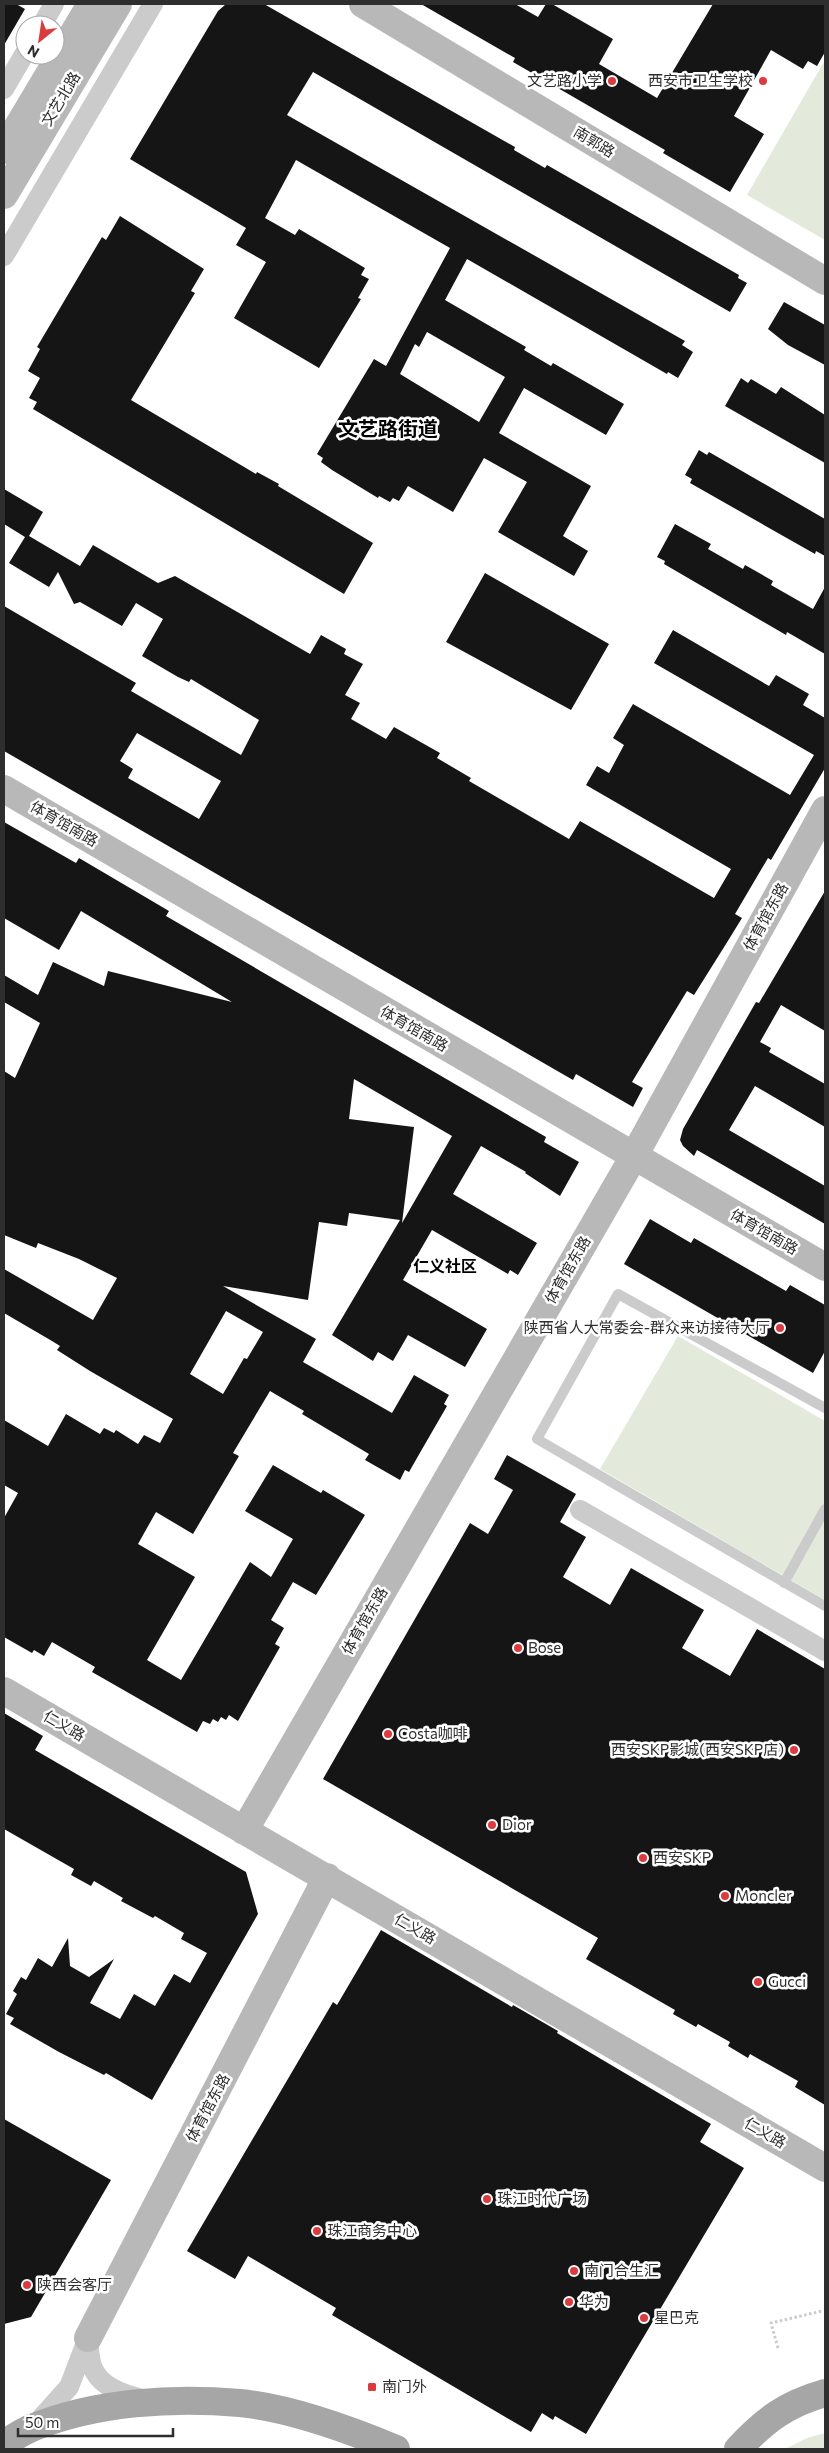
<svg xmlns="http://www.w3.org/2000/svg" width="829" height="2453" font-family="Commissioner,'Noto Sans SC',sans-serif">
<rect width="100%" height="100%" fill="#fff"/>
<!-- green -->
<path fill="#e3eadc" d="M825,60V240L747,195Z
M678,1336L825,1421V1600L600,1469Z
M825,2433V2449H785L807,2438Z"/>
<!-- building -->
<path fill="#151515" fill-rule="evenodd" d="M4,4H16L25,9L4,45Z
M226,4H264L515,147L514,150L545,168L547,165L739,275L738,278L747,283L730,312L313,72L287,115L685,341L682,345L693,352L678,378L668,372L667,374L467,259L445,300L526,347L524,350L551,366L553,363L624,404L606,435L524,388L499,433L591,486L563,536L588,551L574,576L498,532L527,482L484,458L453,512L408,486L399,501L393,498L390,502L379,496L378,498L332,470L321,462L323,458L317,454L374,359L386,366L450,248L296,160L265,218L295,235L299,229L365,268L361,275L369,279L358,298L361,299L319,368L234,318L266,262L236,245L246,228L130,159L218,11ZM427,332L505,377L479,422L400,374L415,344L419,347Z
M421,4H515L538,17L546,4H552L613,39L599,64L657,98L713,4H825V52L817,66L808,61L803,69L771,50L734,116L764,134L730,192L663,153L665,150L513,62L515,58Z
M120,216L204,269L191,291L195,293L131,400L256,474L257,472L279,484L278,486L373,543L344,594L33,409L37,402L29,398L40,378L28,371L40,349L37,347L102,237L106,240Z
M784,302L825,325V365L788,345L768,329Z
M741,378L748,383L751,379L776,394L781,387L825,415V463L725,406Z
M699,450L707,455L709,452L825,519V556L816,551L815,554L690,483L692,479L685,475Z
M4,489L43,512L29,536L80,566L93,545L158,583L175,576L310,654L321,635L346,649L344,654L363,664L345,695L360,703L351,719L386,739L394,727L440,753L437,758L471,778L469,781L569,839L580,821L714,898L731,869L586,785L597,766L609,773L624,745L613,738L633,704L790,795L814,755L654,663L673,630L769,686L776,675L809,694L803,705L825,718V768L771,860L768,858L735,914L742,918L726,944L694,995L687,991L632,1082L643,1088L633,1107L576,1074L573,1080L4,751V606L136,683L131,691L241,755L259,720L191,679L189,682L178,677L142,656L163,619L136,603L122,626L80,602L74,604L58,572L49,587L9,563L25,537L4,524ZM137,733L221,781L199,819L128,778L133,769L120,761Z
M675,524L711,544L708,549L743,569L745,565L773,581L771,585L813,609L825,587V654L787,632L786,635L664,564L665,561L657,557Z
M485,573L609,644L571,710L446,642Z
M4,822L76,863L79,858L169,911L166,916L546,1137L544,1142L579,1162L560,1196L525,1173L526,1172L481,1146L453,1194L537,1243L518,1275L510,1270L508,1274L432,1230L403,1280L487,1329L465,1367L408,1335L393,1361L378,1352L373,1361L332,1335L400,1220L349,1213L347,1226L319,1222L308,1300L223,1286L316,1339L303,1362L392,1413L414,1375L449,1395L444,1404L447,1406L421,1451L409,1472L405,1470L400,1480L365,1460L369,1454L302,1414L304,1411L270,1391L233,1453L239,1456L193,1534L156,1512L138,1544L195,1577L147,1660L181,1680L250,1562L271,1577L293,1539L245,1511L273,1465L321,1493L323,1490L365,1515L316,1595L293,1582L271,1620L284,1628L275,1644L280,1647L238,1721L229,1715L226,1720L221,1717L218,1722L213,1719L210,1724L203,1721L197,1732L92,1672L95,1667L52,1642L44,1656L34,1650L32,1653L4,1637V1518L18,1493L4,1485V1420L48,1446L66,1414L100,1434L104,1428L114,1433L116,1430L138,1444L144,1435L160,1443L173,1419L90,1371L57,1350L60,1346L52,1341L4,1313V1269L93,1320L117,1278L79,1259L38,1243L36,1248L4,1235V1071L15,1078L40,1023L4,1002V975L38,995L53,962L104,986L108,971L232,1002L81,911L59,950L4,918ZM354,1079L452,1136L402,1223L414,1127L349,1119ZM226,1311L263,1332L247,1359L244,1358L223,1394L190,1374Z
M825,891V1031L781,1005L760,1042L771,1048L769,1052L825,1084V1127L755,1086L729,1130L825,1186V1224L697,1150L694,1156L683,1146L680,1140L683,1129L756,1002L759,1003Z
M650,1219L691,1243L694,1238L786,1291L790,1285L825,1305V1351L813,1373L624,1264Z
M507,1455L576,1494L560,1522L586,1537L563,1577L610,1605L631,1568L704,1610L682,1648L730,1676L757,1629L825,1669V2105L795,2087L798,2081L750,2054L748,2058L728,2046L730,2042L698,2024L696,2027L673,2014L675,2010L586,1959L598,1938L323,1779L470,1523L488,1534L513,1490L494,1479Z
M4,1713L43,1736L35,1750L246,1872L258,1914L152,2100L106,2073L104,2075L59,2052L10,2024L14,2018L6,2014L17,1994L13,1991L21,1977L26,1980L38,1958L52,1967L68,1938L70,1966L89,1977L114,1959L90,2003L120,2019L134,1994L155,2006L174,1974L190,1983L207,1953L181,1939L184,1933L155,1916L153,1918L121,1901L123,1898L94,1881L91,1886L71,1875L74,1869L4,1829Z
M381,1930L512,2007L513,2005L558,2031L557,2033L711,2124L700,2142L744,2168L586,2434L555,2416L553,2420L542,2413L531,2432L332,2315L336,2308L248,2256L235,2279L187,2251L333,2002L337,2005Z
M4,2119L111,2180L31,2317L4,2324Z"/>
<g fill="none" stroke-linecap="round" stroke-linejoin="round">
<!-- path -->
<path stroke="#cbcbcb" stroke-width="3" stroke-dasharray="2.5 2.5" stroke-linecap="butt" d="M778,2348L771,2323L822,2311"/>
<!-- lane -->
<path stroke="#cbcbcb" stroke-width="10" d="M825,1408L618,1294L537,1439L825,1606
M784,1583L825,1509"/>
<!-- street -->
<path stroke="#cbcbcb" stroke-width="20" d="M42,25L54,4
M4,89L25,53
M4,256L153,4
M580,1510L825,1651
M88,2338C89,2347 89,2357 92,2366C99,2387 127,2396 147,2400
M35,2425L69,2387L87,2340"/>
<!-- secondary -->
<path stroke="#b8b8b8" stroke-width="28" d="M363,4L825,281
M4,150L91,4
M4,195L118,4
M4,789L825,1267
M4,1691L825,2168
M244,1831L634,1156L825,810
M88,2338L327,1877"/>
<!-- primary -->
<path stroke="#a6a6a6" stroke-width="28" d="M4,2444C13,2438 23,2431 34,2427C97,2402 172,2397 240,2403C291,2408 348,2429 396,2449
M738,2449C765,2420 786,2404 825,2393"/>
</g>
<!-- markers -->
<g fill="#db3a3f" stroke="#fff" stroke-width="2">
<circle cx="612" cy="81" r="5"/>
<circle cx="763" cy="81" r="5"/>
<circle cx="780" cy="1328" r="5"/>
<circle cx="518" cy="1648" r="5"/>
<circle cx="388" cy="1734" r="5"/>
<circle cx="794" cy="1750" r="5"/>
<circle cx="492" cy="1825" r="5"/>
<circle cx="643" cy="1858" r="5"/>
<circle cx="725" cy="1896" r="5"/>
<circle cx="758" cy="1982" r="5"/>
<circle cx="487" cy="2199" r="5"/>
<circle cx="317" cy="2231" r="5"/>
<circle cx="574" cy="2271" r="5"/>
<circle cx="27" cy="2285" r="5"/>
<circle cx="569" cy="2302" r="5"/>
<circle cx="644" cy="2318" r="5"/>
<rect x="367" y="2382" width="10" height="10" rx="2.5"/>
</g>
<g text-anchor="middle" stroke-width="5" stroke-linejoin="round" paint-order="stroke">
<!-- poi labels -->
<g font-size="15" fill="#2e2e2e" stroke="#fff" text-anchor="start">
<text x="602" y="86" text-anchor="end">文艺路小学</text>
<text x="753" y="86" text-anchor="end">西安市卫生学校</text>
<text x="770" y="1333" text-anchor="end">陕西省人大常委会-群众来访接待大厅</text>
<text x="528" y="1653">Bose</text>
<text x="398" y="1739">Costa咖啡</text>
<text x="784" y="1755" text-anchor="end">西安SKP影城(西安SKP店)</text>
<text x="502" y="1830">Dior</text>
<text x="653" y="1863">西安SKP</text>
<text x="735" y="1901">Moncler</text>
<text x="768" y="1987">Gucci</text>
<text x="497" y="2204">珠江时代广场</text>
<text x="327" y="2236">珠江商务中心</text>
<text x="584" y="2276">南门合生汇</text>
<text x="37" y="2290">陕西会客厅</text>
<text x="579" y="2307">华为</text>
<text x="654" y="2323">星巴克</text>
<text x="382" y="2392">南门外</text>
</g>
<!-- street labels -->
<g font-size="15" fill="#2e2e2e" stroke="#fff">
<text transform="translate(61 99) rotate(-59)" y="5">文艺北路</text>
<text transform="translate(594 142) rotate(31)" y="5">南郭路</text>
<text transform="translate(64 824) rotate(30)" y="5">体育馆南路</text>
<text transform="translate(766 917) rotate(-61)" y="5">体育馆东路</text>
<text transform="translate(414 1029) rotate(30)" y="5">体育馆南路</text>
<text transform="translate(764 1232) rotate(30)" y="5">体育馆南路</text>
<text transform="translate(568 1270) rotate(-60)" y="5">体育馆东路</text>
<text transform="translate(365 1621) rotate(-60)" y="5">体育馆东路</text>
<text transform="translate(64 1726) rotate(30)" y="5">仁义路</text>
<text transform="translate(415 1929) rotate(30)" y="5">仁义路</text>
<text transform="translate(208 2108) rotate(-62)" y="5">体育馆东路</text>
<text transform="translate(765 2133) rotate(30)" y="5">仁义路</text>
</g>
<!-- neighbourhood labels -->
<g font-size="16" font-weight="bold" fill="#000" stroke="#fff">
<text x="445" y="1272">仁义社区</text>
</g>
<!-- district labels -->
<g font-size="20" font-weight="bold" fill="#000" stroke="#fff">
<text x="388" y="436">文艺路街道</text>
</g>
</g>
<!-- border -->
<rect width="829" height="2453" fill="none" stroke="#2e2e2e" stroke-width="10"/>
<!-- north arrow -->
<g transform="translate(40 40) rotate(210)"><circle r="24" fill="#ffffff" stroke="#ababab"/>
<path d="M0-4L9 19L0 12L-9 19Z" fill="#db3a3f"/>
<text y="-8" font-size="14" font-weight="bold" text-anchor="middle" fill="#2e2e2e">N</text>
</g>
<!-- scale -->
<path d="M18 2428v8h155v-8" fill="none" stroke="#2e2e2e" stroke-width="2.5"/>
<text x="25" y="2428" font-size="15" fill="#2e2e2e" stroke="#ffffff" stroke-width="4" paint-order="stroke">50 m</text>
</svg>
